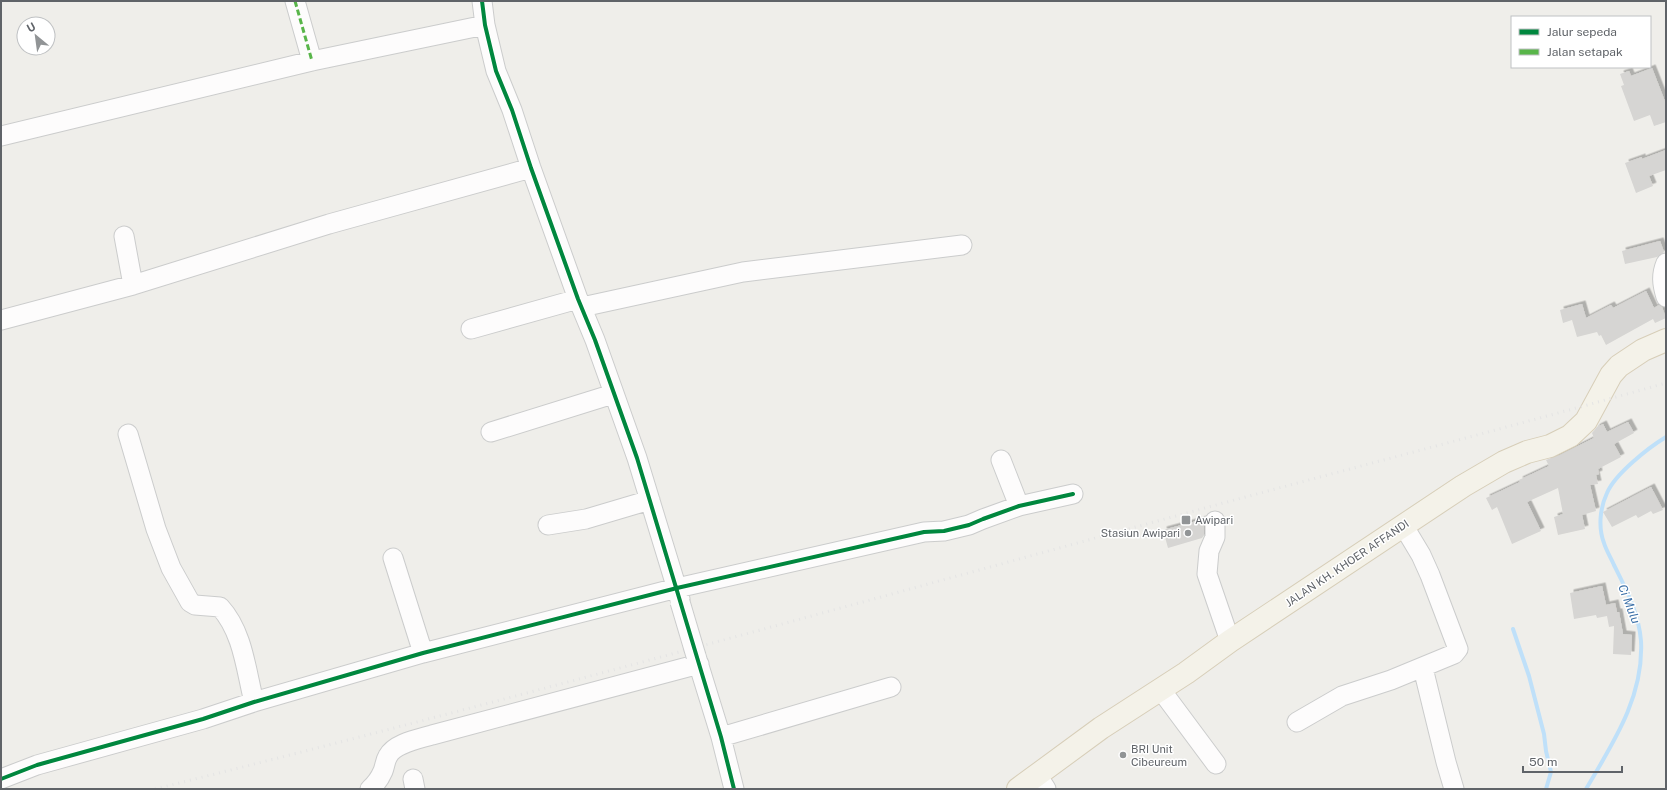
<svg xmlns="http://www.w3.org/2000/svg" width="1667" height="790" font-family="'Public Sans',sans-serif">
<defs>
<filter id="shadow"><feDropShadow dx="3.5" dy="-3.5" stdDeviation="0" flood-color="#0004"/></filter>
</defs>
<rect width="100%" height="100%" fill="#efeeea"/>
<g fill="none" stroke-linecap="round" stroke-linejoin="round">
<!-- stream -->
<path stroke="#bfe0f9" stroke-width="4" d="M1513,629L1529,676L1544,734L1546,751L1551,772L1546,789
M1586,789C1613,743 1644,697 1641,641C1639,614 1626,589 1614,565C1611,558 1606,550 1604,543C1598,527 1600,508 1607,493C1615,474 1648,448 1666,437"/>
</g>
<!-- building -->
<path fill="#d6d5d3" filter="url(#shadow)" d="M1652,68L1666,104V122L1654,126L1650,115L1634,121L1621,86L1624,85L1620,74L1629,71L1631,76Z
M1666,150V170L1649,176L1653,186L1636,193L1625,163L1642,157V159Z
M1660,241L1664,252L1657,257L1625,264L1622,251Z
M1646,291L1654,308L1659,305L1662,307L1666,318L1655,323L1653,319L1606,345L1601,335L1599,336L1597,332L1577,337L1572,320L1563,323L1560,310L1582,304L1586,318L1611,305L1613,308Z
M1628,422L1634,433L1614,444L1621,457L1598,469L1599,474L1596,475L1598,484L1590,485L1596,511L1582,515L1585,529L1558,535L1554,517L1563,514L1558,488L1527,502L1541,531L1512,544L1497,507L1492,510L1486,498L1520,482L1519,480L1549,466L1546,460L1560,455L1594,438L1592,433L1597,427L1603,424L1607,432Z
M1651,487L1663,510L1653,514L1651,511L1638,518L1636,515L1612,527L1603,512Z
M1204,519V535L1202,538L1168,548L1163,530Z
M1602,586L1606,605L1615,603L1617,612H1619L1623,634L1632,635L1631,655L1613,654L1614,626L1609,627L1607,616L1597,618L1596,615L1574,619L1570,593Z"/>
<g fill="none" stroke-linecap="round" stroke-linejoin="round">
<!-- minor casing -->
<g stroke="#cbcccc" stroke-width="21">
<path id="minor" d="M295,1L312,61
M482,1L485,25L496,71L512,110L531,168L578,299L595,340L637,458L680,599
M1,136L312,61L485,25
M124,236L133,285
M1666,263C1661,275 1662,284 1666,297
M582,307L743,272L962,245
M1,320L133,285L329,224L531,168
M471,329L578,299
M491,432L613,394
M128,434L156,529L171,568L190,602L195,605L220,607C243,632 246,670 254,702
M1001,460L1019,506
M1215,521V537L1209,551L1207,574L1230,641
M548,525L586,519L650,500
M393,558L423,653
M696,656L721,737L734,789
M1423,668L1446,762L1454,789
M1161,690L1216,764
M1297,722L1342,696L1391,680L1454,654L1458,649L1430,575L1421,555L1403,525
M721,737L891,687
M1037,775L1046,789
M1,779L37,765L203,719L254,702L423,653L677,588L924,532L944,531L969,525L983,519L1019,506L1073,494
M413,779L415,789
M370,789C376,784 380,778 383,771C385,766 385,761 388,756C395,743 419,739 432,735L699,664"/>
</g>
<!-- major casing -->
<g stroke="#d7ceb8" stroke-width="24">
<path id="major" d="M1018,789L1101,728L1186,673L1230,641L1463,486L1504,462L1527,452L1550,446L1570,436L1586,421L1611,375L1619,366L1643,350L1666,340"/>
</g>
<!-- minor -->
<use href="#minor" stroke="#fdfcfc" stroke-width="19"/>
<!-- major -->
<use href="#major" stroke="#f4f2e9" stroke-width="22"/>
<!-- rail -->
<path stroke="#e4e4e4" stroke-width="3" stroke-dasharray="1 5" stroke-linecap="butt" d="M155,789C493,705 829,611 1165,519C1332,473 1500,430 1666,383"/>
<!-- minor-bridge casing -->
<g stroke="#cbcccc" stroke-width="21" stroke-linecap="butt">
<path id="minor-bridge" d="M680,602L696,656"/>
</g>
<!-- minor-bridge -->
<use href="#minor-bridge" stroke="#fdfcfc" stroke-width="19"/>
<!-- quiet -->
<path stroke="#58b549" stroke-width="3" stroke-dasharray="6 3" stroke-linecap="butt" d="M295,1L312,61"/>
<!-- cycleway casing -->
<g stroke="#fff" stroke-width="6">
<path id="cycleway" d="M482,1L485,25L496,71L512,110L531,168L578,299L595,340L637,458L721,737L734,789
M1,779L37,765L203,719L254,702L423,653L677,588L924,532L944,531L969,525L983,519L1019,506L1073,494"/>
</g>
<!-- cycleway -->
<use href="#cycleway" stroke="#00873e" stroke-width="4"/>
</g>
<!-- markers -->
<g fill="#919496" stroke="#fff" stroke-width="1.5">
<rect x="1181" y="515" width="10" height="10" rx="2"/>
<circle cx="1188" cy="533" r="4"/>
<circle cx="1123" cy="755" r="4"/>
</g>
<g text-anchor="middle" stroke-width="3" stroke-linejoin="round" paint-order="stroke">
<!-- poi labels -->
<g font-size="11" fill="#5f6368" stroke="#fff" text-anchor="start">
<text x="1195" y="524">Awipari</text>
<text x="1180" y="537" text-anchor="end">Stasiun Awipari</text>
<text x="1131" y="753">BRI Unit<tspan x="1131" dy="13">Cibeureum</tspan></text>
</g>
<!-- street labels -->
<g font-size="11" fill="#5f6368" stroke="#fff">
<text transform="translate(1347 563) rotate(-34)" y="4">JALAN KH. KHOER AFFANDI</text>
</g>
<!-- water labels -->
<g font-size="12" font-style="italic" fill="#4174aa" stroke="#fff">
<text transform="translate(1629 604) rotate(69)" y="4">Ci Mulu</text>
</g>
</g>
<!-- border -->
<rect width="1667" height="790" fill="none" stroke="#5f6368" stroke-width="4"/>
<!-- legend -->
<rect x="1511" y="16" width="140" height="52" fill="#ffffff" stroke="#bfc1c3"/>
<rect x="1519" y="29" width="20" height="6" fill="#00873e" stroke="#bfc1c3"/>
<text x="1547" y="36" font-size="12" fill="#5f6368">Jalur sepeda</text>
<rect x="1519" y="49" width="20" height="6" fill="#58b549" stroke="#bfc1c3"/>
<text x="1547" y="56" font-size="12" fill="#5f6368">Jalan setapak</text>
<!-- north arrow -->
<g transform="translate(36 36) rotate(331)"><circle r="19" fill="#ffffff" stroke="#bfc1c3"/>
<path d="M0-3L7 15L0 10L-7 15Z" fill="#919496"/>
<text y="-6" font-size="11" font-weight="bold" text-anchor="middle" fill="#5f6368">U</text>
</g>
<!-- scale -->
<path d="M1523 766v6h99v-6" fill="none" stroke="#5f6368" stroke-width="2"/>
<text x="1529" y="766" font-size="12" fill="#5f6368" stroke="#ffffff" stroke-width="3" paint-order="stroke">50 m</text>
</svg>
